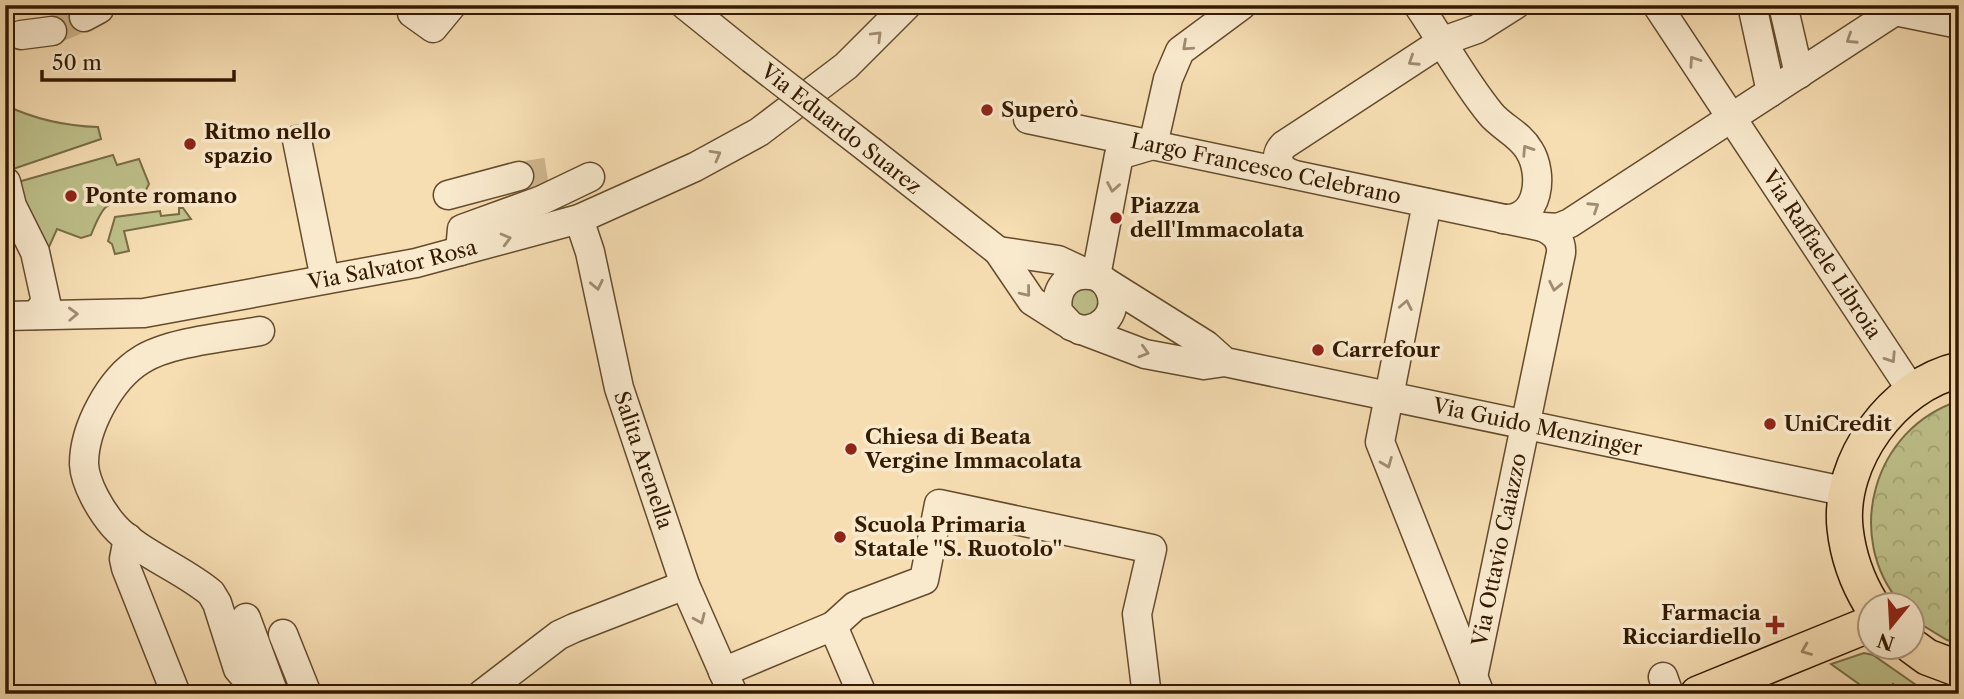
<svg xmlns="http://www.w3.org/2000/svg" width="1964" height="699" font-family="'Libre Caslon Text',serif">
<defs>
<pattern id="park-crowns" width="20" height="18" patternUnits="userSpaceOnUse" patternTransform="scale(1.75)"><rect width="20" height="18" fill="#bec08a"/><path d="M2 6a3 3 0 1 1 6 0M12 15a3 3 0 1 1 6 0" fill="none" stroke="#a4a475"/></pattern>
</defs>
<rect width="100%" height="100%" fill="#f6ddb2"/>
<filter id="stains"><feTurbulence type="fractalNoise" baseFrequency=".00286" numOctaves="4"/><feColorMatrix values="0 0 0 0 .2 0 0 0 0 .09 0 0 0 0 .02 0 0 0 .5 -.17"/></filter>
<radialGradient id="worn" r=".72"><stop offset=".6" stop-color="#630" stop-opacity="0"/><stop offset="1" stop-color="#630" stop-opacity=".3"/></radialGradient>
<!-- grass -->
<path fill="#bec08a" stroke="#786d45" stroke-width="2" d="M5,105C34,119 66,126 98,127L101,139L13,169L5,155Z
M113,155L117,165L139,159L149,184L143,196C107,204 105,199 91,235L81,238L57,229L49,247L40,250L18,182Z
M179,208H183L191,219L124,231L129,251L115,254L112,244L108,241L115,217L160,211L161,216L179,214Z
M1085,279L1107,303L1083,324L1063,297Z
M1864,653L1873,655L1929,694H1907L1893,684L1886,694H1873L1831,664Z"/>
<!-- park -->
<path fill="url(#park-crowns)" stroke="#786d45" stroke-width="2" d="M1959,401V643L1947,640L1914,620L1912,616V604H1901C1843,537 1873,428 1959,401Z"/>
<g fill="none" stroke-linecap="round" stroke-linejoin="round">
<!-- minor-tunnel -->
<path stroke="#cfb68e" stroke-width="28" stroke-dasharray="28 14" stroke-linecap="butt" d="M52,31L84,17
M519,176L556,170"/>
<!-- minor casing -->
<g stroke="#644b2c" stroke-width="31">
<g id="minor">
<path d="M685,5L752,59"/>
<path d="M1418,5C1442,40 1463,80 1490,113C1501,127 1520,134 1529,150C1544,173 1540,222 1503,219"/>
<path id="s1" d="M1657,5L1912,391"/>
<path d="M1752,5L1771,92"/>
<path d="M1783,5L1799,74"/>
<path d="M412,13L433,28L452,5"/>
<path d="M84,17L99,9V5"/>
<path d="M21,35L52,31"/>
<path id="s2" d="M1028,119L1543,227L1558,228L1570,223L1895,11L1959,24"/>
<path d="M297,140L325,279"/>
<path d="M872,152L998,251L1032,301L1065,322"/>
<path d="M1292,174C1278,169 1273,156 1284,145L1443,41L1477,29L1515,5"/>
<path d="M6,182L12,206L35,252L46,302L36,315"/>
<path d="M448,195L519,176"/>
<path d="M1427,203L1380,442L1480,694"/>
<path id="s3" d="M579,219L590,252L619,388L685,585L733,694"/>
<path d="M460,251L462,229L542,200L590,177"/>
<path d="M998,251L1058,260L1088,274"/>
<path d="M1096,276L1119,155L1153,145L1168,79L1180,51L1242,5"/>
<path id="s4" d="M5,316L144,313L416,263L579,219L695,167L759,132L846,66L907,5"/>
<path d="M1080,330C1108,330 1123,304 1104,281"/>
<path d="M260,331C227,337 169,342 141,360C110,379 84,428 84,464C85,484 101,511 114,526C138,553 183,569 211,593L217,603L238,669L246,678L271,694"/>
<path id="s5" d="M1225,362L1206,345L1096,276C1071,270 1054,286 1058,312L1071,326L1145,354L1204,365L1225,362L1848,492"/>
<path d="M128,538L124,559L126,568L176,694"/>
<path d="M246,618L274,694"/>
<path d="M833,626L855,606L924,580L939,504L1152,549L1137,614L1146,688L1143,694"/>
<path d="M283,634L307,694"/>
<path d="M723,672L833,626L862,694"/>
<path id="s6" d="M1473,677L1561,253C1562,240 1555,233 1543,227"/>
<path d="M1663,677L1669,694"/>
<path d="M482,694L559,635L574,628L685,585"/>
</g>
</g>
<!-- major casing -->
<g stroke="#331a00" stroke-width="38">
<path id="major" d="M1871,604C1857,581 1848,556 1845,528C1838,461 1893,385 1959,370
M1912,646L1927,657L1959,669
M1698,694L1870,624"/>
</g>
<!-- minor -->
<use href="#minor" stroke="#f9e9cd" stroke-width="28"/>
<!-- major -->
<use href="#major" stroke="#f6ddb2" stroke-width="35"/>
<!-- minor-bridge casing -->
<g stroke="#644b2c" stroke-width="31" stroke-linecap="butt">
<path id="minor-bridge" d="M752,59L872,152"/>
</g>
<!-- minor-bridge -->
<use href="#minor-bridge" stroke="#f9e9cd" stroke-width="28"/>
</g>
<!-- one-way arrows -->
<defs><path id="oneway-chevron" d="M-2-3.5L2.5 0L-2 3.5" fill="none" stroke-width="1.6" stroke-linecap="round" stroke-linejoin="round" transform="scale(1.75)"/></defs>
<g stroke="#a08c71">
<use href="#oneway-chevron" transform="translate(877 36) rotate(-45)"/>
<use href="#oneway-chevron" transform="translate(1851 39) rotate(147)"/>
<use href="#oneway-chevron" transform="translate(1187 46) rotate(138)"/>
<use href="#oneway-chevron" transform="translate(1413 61) rotate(147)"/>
<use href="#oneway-chevron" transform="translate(1694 61) rotate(-124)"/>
<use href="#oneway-chevron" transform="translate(1527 150) rotate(-123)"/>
<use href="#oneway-chevron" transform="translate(716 155) rotate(-29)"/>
<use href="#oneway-chevron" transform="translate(1113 187) rotate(100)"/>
<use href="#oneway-chevron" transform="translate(1594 207) rotate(-33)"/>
<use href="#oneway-chevron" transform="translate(506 239) rotate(-15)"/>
<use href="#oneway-chevron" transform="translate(597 285) rotate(78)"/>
<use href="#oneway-chevron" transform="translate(1555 286) rotate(102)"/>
<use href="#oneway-chevron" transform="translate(1026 292) rotate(51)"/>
<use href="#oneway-chevron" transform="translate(1406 305) rotate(-79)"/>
<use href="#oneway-chevron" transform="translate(73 314) rotate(-2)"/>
<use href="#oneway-chevron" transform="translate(1144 352) rotate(16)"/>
<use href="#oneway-chevron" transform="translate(1891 358) rotate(57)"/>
<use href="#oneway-chevron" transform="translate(1387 463) rotate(68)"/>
<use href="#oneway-chevron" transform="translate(700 619) rotate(66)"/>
</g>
<use stroke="#9e8562" href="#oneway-chevron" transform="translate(1806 650) rotate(158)"/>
<!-- markers -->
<g fill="#8f2418" stroke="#f9e9cd" stroke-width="2.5">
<circle cx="987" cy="110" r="7"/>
<circle cx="190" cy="144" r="7"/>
<circle cx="71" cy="196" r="7"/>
<circle cx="1116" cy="218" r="7"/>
<circle cx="1318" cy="350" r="7"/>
<circle cx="1770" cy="424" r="7"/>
<circle cx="851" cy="449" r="7"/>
<circle cx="840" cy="537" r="7"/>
<path d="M1771.5 614.5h7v7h7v7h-7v7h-7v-7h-7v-7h7z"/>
</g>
<g text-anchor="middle" stroke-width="7" stroke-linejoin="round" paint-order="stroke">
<!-- poi labels -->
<g font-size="21" font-weight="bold" fill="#331a00" stroke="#f9e9cd" text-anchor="start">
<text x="1001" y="117">Superò</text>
<text x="204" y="139">Ritmo nello<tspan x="204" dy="24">spazio</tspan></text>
<text x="85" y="203">Ponte romano</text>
<text x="1130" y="213">Piazza<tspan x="1130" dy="24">dell'Immacolata</tspan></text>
<text x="1332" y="357">Carrefour</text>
<text x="1784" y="431">UniCredit</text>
<text x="865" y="444">Chiesa di Beata<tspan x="865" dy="24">Vergine Immacolata</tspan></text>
<text x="854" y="532">Scuola Primaria<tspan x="854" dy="24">Statale ''S. Ruotolo''</tspan></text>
<text x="1761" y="620" text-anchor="end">Farmacia<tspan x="1761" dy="24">Ricciardiello</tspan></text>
</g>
<!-- street labels -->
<g font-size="21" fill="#331a00" stroke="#f9e9cd">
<text transform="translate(841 129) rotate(38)" y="7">Via Eduardo Suarez</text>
<text dy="7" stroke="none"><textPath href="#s2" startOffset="243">Largo Francesco Celebrano</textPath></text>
<text dy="7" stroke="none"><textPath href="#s1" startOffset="299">Via Raffaele Libroia</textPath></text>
<text dy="7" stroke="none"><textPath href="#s4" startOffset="392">Via Salvator Rosa</textPath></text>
<text dy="7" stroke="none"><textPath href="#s5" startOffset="718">Via Guido Menzinger</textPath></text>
<text dy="7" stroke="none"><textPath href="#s3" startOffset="250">Salita Arenella</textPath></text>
<text dy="7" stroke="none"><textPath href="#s6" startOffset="130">Via Ottavio Caiazzo</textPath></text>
</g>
</g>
<!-- margin -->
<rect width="1964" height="699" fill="none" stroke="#f6ddb2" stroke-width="28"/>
<rect x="7" y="7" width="1950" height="685" fill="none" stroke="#331a00" stroke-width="3.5"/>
<rect x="14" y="14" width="1936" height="671" fill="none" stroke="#331a00" stroke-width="2"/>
<!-- north arrow -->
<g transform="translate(1891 626) rotate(198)"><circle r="33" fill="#f9e9cd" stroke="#aa967b" stroke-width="2"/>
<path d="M0-5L12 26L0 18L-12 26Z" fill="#8f2418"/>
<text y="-10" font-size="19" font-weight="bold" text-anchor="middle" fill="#331a00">N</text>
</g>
<!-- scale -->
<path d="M42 70v10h192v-10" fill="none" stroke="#331a00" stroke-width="3.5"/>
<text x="52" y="70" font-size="21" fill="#331a00" stroke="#f9e9cd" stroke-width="5" paint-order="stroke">50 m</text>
<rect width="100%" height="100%" filter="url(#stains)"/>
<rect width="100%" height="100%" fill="url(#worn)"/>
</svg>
